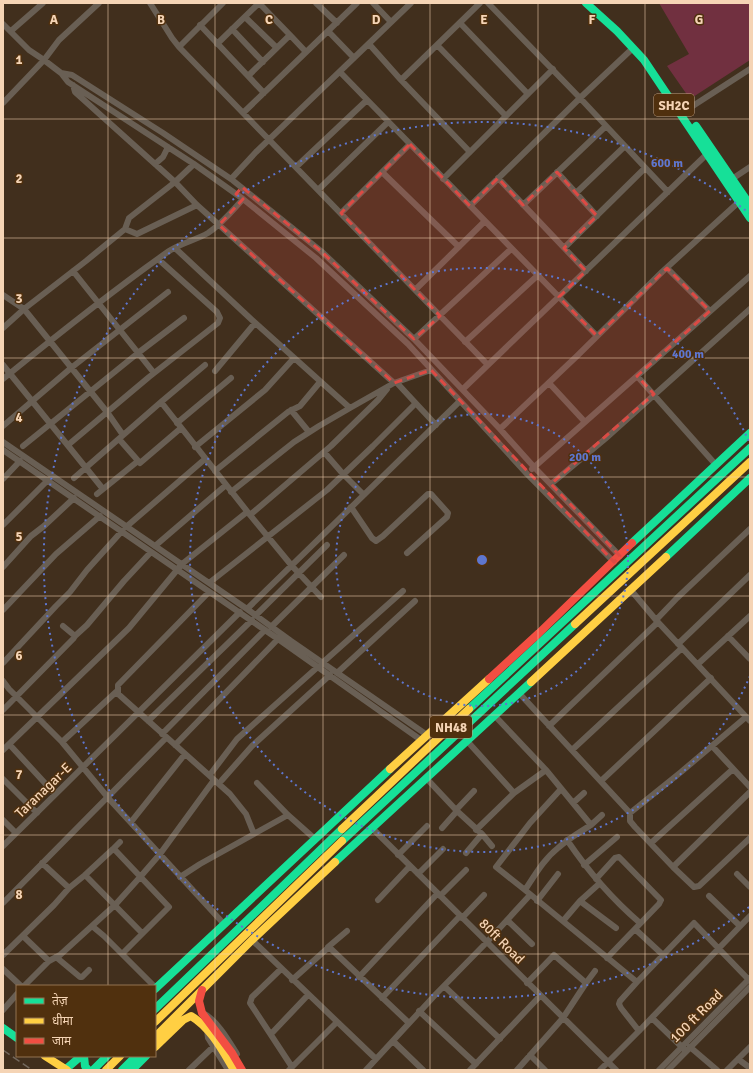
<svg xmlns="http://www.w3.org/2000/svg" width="753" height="1073" font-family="Signika,'Noto Sans Devanagari',sans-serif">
<rect width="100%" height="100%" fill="#412f1d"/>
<!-- grass -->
<path fill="#713040" d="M659,3H750V60L690,99L667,66L689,54Z"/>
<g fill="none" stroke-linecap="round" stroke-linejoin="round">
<!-- street -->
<path stroke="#695f54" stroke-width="6" d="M150,3L172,38L179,47
M223,3L179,47L488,365
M259,3L290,35
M316,3L337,23
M373,3L391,22
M480,3L401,80L470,152L553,69
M488,3L580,98L668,192
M245,17L277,48
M460,23L528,94
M3,24L29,50L44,60L59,40L99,3
M200,25L248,76L290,35L306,52
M232,29L263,62
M11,31L43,3
M328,31L354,58
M217,44L259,3
M369,44L401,80
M437,45L506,116
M340,72L597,336
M248,76L264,93
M73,85L75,92L175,182L197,205L394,383L431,370
M3,103L44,60L61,73
M685,111L750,69
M243,113L357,3
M155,164L163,157L168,147
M296,167L367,100
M382,172L459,247
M557,172L576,193
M498,178L586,271
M231,179L256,152L411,3
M443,179L470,152
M732,179L750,167
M318,190L388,122
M523,205L606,126
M470,206L580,98L633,48
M341,213L410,144
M597,216L576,193L625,146
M125,229L137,234L197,205
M175,248L252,320L350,408L394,383
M564,248L645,168
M667,268L710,311
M73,271L154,373
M415,290L485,221
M3,295L24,309L107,412L123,435
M3,328L24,309L86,261L125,229L129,218L175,182L194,164
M414,339L511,249
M465,342L537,276
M3,365L103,489
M215,371L255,323
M637,376L716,465
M3,379C57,335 112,291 169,251C181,243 196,240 208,233C222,224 232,211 243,199
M397,383L436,425
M549,383L585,422
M463,389L707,154
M161,402L250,515L292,566L321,597
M291,410L309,432
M177,423L231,378
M3,426L71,368L168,292
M500,429L577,356L662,272L742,199
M119,439L140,463L181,428
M3,442L247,609L291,641L427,735
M68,445L149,377L218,323L220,318L217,312L158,259
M23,446L138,353L184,318
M195,447L265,390L294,358
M3,450L278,639L421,740
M324,452L343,474L364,495
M532,469L750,276
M215,471L288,412L300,406L320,382
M74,478L161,402L205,365
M3,479L20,461
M551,484L605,439L750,309
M231,492L294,442L319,426L350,408
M97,494L138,461
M351,507L372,538L376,541L383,536L428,494H431L448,513L447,517L407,553
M250,515L331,446L378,400L387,389
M3,525L48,480
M126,527L205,459
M155,546L226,485
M614,562L527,474L408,344L316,258L243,199L194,164L68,82L61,73L72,75L163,133L231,179L321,251L414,339L500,429L534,467L620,556
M3,567L31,536L44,526L74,498
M209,583L327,490L373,446L415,404
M630,589L656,620L750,721
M247,609L460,401
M3,610L56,554L100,516
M256,615L327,545
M656,620L677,598L750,529
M271,627L344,555
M75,636L87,625L124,581L151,552
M728,636L750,659
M678,644L750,575
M3,663L56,606L70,592L87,570L122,531
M698,664L750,616
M337,673L415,601
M3,681L9,689L62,742L110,800L224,924
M118,693V685L209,592
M519,693L630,813V821L635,827L673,867L694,887L699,886L750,838
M3,710L73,639L75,636L63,626
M495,716L546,770L591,825C580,832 568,839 558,848C544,859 535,875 525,890
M148,721L252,620
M549,726L658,622
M162,734L265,630
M62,742L116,692L230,794L246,814L254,834
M468,742L514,793
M9,744L55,794
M175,745L278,639
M712,746L750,787
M3,750L129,628L182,564L247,512
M572,750L682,648
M212,772L237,739L403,591
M3,779L37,813
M427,779L457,811L482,834L492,846
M222,780L252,746L330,675
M601,781L711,678
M257,783L288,815L315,839
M561,789L530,823L496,867L525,890L637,982
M573,803L584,793
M456,810L474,791
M630,813L681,772L746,717
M3,820L16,833
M131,822L185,754
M591,825L602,815
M372,828L616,1070
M442,828L457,811
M476,830L514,793L546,770
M567,840C588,871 612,899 640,923
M651,843L733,769
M3,846L240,612
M113,849L120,842
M466,853L482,834
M398,855L427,826
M42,863L69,888
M584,865L617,837
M673,867L750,792
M418,874L443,849
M737,874L750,887
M85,875L142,933
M180,877L200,864L288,815
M596,879L615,858L619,857L621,859L661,900L659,904L607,958
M440,896L466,870
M709,896L740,926
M378,900L410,866
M537,901L558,874
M580,901L616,928
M3,903L166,738
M462,918L484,895
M507,920L532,944
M563,921L580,901L600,883
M92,926L104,936L154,986
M635,929L663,955
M23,936L49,961
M252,940L376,1059
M328,947L347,931
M3,955L54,905L69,888L85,875L113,849L116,851L169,907L122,954
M56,957L80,977H82L89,970
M3,969L21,986
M281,969L252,997L250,1003L292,1067
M359,977L437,894
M292,980L329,947L409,1023
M586,983L595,971
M24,986L49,961L60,955L115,905L141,876L160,854L214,780
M444,986L500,1039
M382,998L460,916
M3,1010L17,994
M419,1011L476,1064
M203,1013C217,1020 229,1041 237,1054
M652,1018L684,1049
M207,1030L208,1038L228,1070
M639,1031L621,1008L619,1004L620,1001L637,982L694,923L750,981
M271,1034L308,995
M393,1041L423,1070
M690,1047L717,1070
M530,1055L545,1070
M738,1059L750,1068
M189,1070L213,1047
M289,1070L337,1022
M366,1070L436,994L486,943L530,895
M470,1070L540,996
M517,1070L563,1018L586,983L554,955L527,983
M600,1070L639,1031L750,916
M659,1070L750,978
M668,1070L750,987
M727,1070L750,1047"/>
<!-- fast -->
<path stroke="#16e098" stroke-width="8" d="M586,3L617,31L644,60L750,218
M696,126L750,205
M632,543L750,433
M666,557L750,478
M469,709L750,448
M342,841L575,624
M335,862L531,682
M155,989L390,769
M155,1009L342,829
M3,1028L17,1038
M84,1056L85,1066L88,1070
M66,1069L81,1056
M93,1070L107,1056
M122,1070L136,1056
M132,1070L146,1056"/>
<!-- slow -->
<path stroke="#ffcf43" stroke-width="8" d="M575,624L750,462
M531,682L666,557
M390,769L489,679
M342,829L469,709
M155,1022L342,841
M155,1037L252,940L335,862
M155,1047L183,1020L191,1016C211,1028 222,1050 234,1070
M45,1056L67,1070
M106,1070L120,1056"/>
<!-- jam -->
<path stroke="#f24e42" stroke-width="8" d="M489,679L539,633L632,543
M202,990L199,1001L202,1013L232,1053L242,1070"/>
<!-- rail -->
<path stroke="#73685d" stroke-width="1.5" stroke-dasharray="8 4" stroke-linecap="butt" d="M3,1050L32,1070"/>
</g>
<!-- marked area -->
<path fill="#dc4a44" fill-opacity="0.2" stroke="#dc4a44" stroke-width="3" stroke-dasharray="8 5" stroke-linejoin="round" d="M410,144L470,206L498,178L523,205L557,172L597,216L564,248L586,271L559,297L597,336L667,268L710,311L637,376L654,394L551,484L620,556L614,562L431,370L394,383L219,225L243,199L236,194L242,187L321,251L414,339L440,316L341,213Z"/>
<!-- grid -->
<path fill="none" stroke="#f5d4b5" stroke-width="1" stroke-opacity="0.55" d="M108,3V986M215,3V1070M323,3V1070M430,3V1070M538,3V1070M645,3V1070M3,119H750M3,238H750M3,358H750M3,477H750M3,596H750M3,715H750M3,835H750M3,954H750M108,1056V1070"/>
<!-- distance rings -->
<g fill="none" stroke="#5e76ce" stroke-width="2" stroke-dasharray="2 4">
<circle cx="482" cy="560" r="146"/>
<path d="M750 676A292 292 0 1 1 750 444"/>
<path d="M749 907A438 438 0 1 1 749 213"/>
</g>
<g text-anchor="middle" stroke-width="3" stroke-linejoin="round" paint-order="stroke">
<!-- shield labels -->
<g fill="#50300e" stroke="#c4a383" stroke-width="1">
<rect x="654" y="94" width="40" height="22" rx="3"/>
<rect x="430" y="716" width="42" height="22" rx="3"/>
</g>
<g font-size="13" font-weight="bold" fill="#f5d4b5">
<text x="674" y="110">SH2C</text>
<text x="451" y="732">NH48</text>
</g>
<!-- street labels -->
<g font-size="14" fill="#f5d4b5" stroke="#50300e">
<text transform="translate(43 790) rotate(-44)" y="5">Taranagar-E</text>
<text transform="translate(502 941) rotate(45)" y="5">80ft Road</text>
<text transform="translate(696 1016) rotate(-45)" y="5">100 ft Road</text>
</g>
</g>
<g font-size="13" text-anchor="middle" font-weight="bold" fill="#f5d4b5" stroke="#50300e" stroke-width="3" stroke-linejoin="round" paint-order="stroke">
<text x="54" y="24">A</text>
<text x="161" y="24">B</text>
<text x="269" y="24">C</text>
<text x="376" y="24">D</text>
<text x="484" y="24">E</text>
<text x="592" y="24">F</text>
<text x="699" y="24">G</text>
<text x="19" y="64">1</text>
<text x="19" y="183">2</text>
<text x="19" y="303">3</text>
<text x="19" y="422">4</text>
<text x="19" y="541">5</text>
<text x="19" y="660">6</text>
<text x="19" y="779">7</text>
<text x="19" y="899">8</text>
</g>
<circle cx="482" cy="560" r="6" fill="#5e76ce" stroke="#50300e" stroke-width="2"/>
<g font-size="12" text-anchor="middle" font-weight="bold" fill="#5e76ce" stroke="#50300e" stroke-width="3" stroke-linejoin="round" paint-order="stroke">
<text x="667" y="167">600 m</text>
<text x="688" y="358">400 m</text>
<text x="585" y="461">200 m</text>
</g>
<!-- border -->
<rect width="753" height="1073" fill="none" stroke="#f5d4b5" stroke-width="8"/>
<!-- legend -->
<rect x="16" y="985" width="140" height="72" fill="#50300e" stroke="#927251"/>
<rect x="24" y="998" width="20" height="6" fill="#16e098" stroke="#927251"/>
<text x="52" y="1005" font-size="12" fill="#f5d4b5">तेज़</text>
<rect x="24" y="1018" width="20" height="6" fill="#ffcf43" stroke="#927251"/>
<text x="52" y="1025" font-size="12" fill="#f5d4b5">धीमा</text>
<rect x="24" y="1038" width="20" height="6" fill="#f24e42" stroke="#927251"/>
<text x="52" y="1045" font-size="12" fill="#f5d4b5">जाम</text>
</svg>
